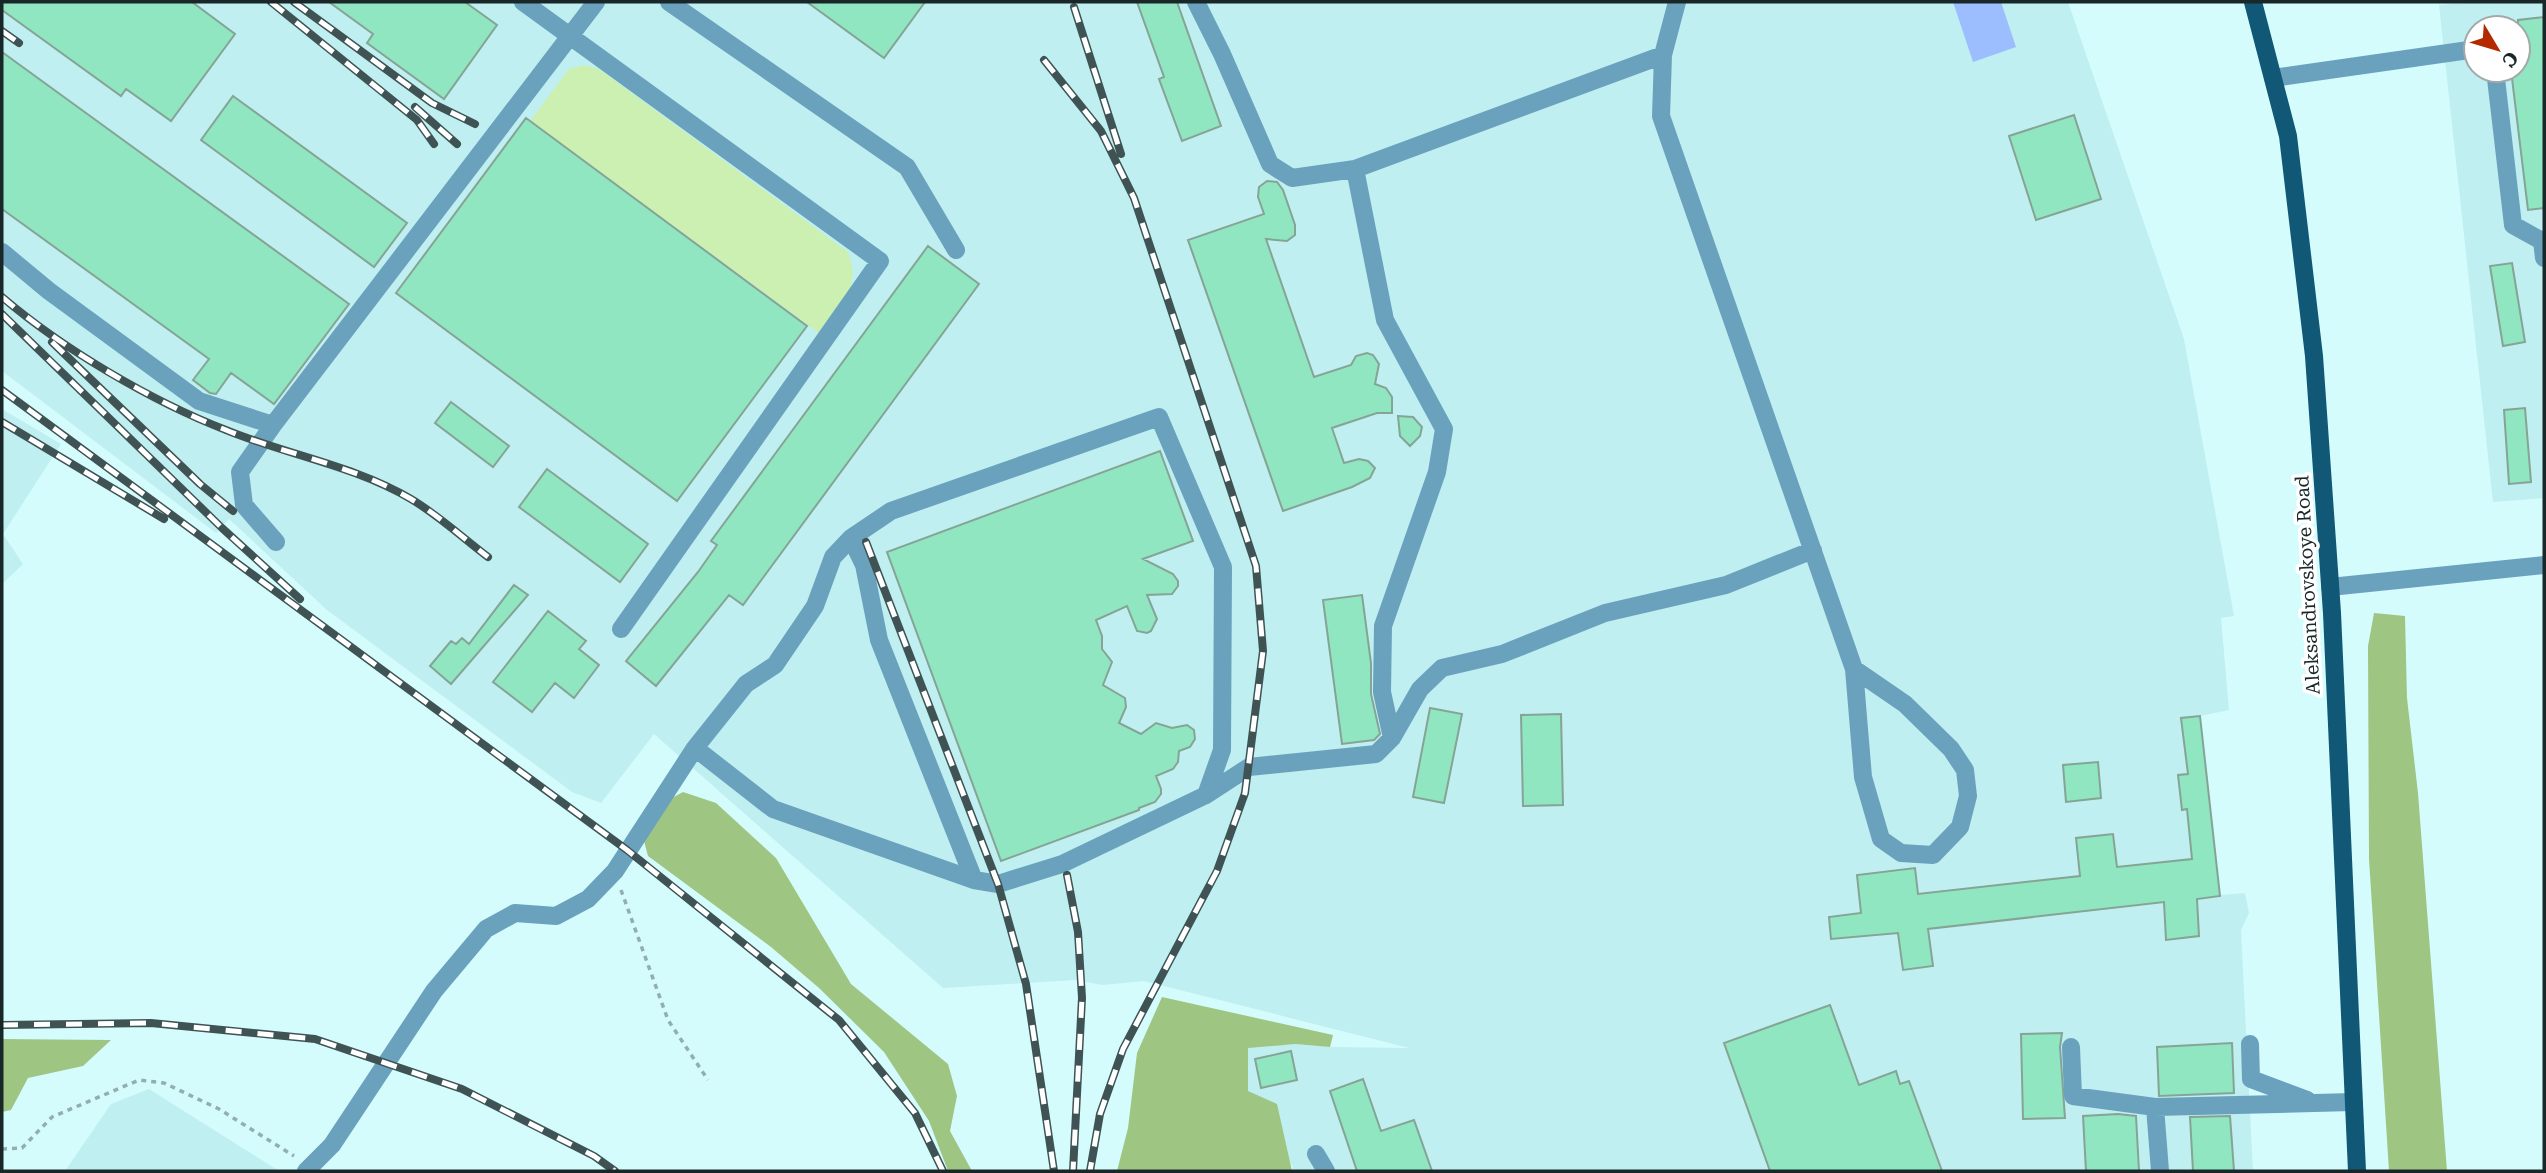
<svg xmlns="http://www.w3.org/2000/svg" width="2546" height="1173" font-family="'Roboto Serif',serif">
<rect width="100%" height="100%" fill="#d5fcfd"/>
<!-- built -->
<path fill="#bfeff0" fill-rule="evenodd" d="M2,2H2068L2184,339L2234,616L2221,618L2229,710L2200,716L2220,895L2245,893L2249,913L2241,930L2253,1171H1292L1293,1167L1248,1091V1047L1295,1044L1330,1047L1409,1048L1144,981L1102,985L1076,980L943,988L654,734L601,803L572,792L327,610L229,519L216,533L2,371Z
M2473,2H2544V498L2493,502L2439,5ZM2476,28H2518V70H2476Z
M2,409L61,444L3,534L23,564L2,584Z
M149,1089L279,1171H65L111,1104Z"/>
<!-- green -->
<path fill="#ccf0b2" d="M584,65L599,69L848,252C862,291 841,303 819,333L530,121L569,69Z"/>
<!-- forest -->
<path fill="#9fc583" d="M2374,613L2405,616L2407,698L2418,793L2447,1171H2389L2369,859L2368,646Z
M683,792L716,803L776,858L851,984L948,1064L957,1096L950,1131L972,1171H948L929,1121L884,1052L819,988L771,947L648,856L644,841L670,799Z
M1162,997L1333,1035L1330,1047L1295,1044L1248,1048V1091L1277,1104L1292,1171H1117L1128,1128L1137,1053Z
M2,1039L111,1040L83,1066L28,1078L11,1110L2,1112Z"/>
<!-- water -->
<path fill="#9cbdfe" d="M1953,2H2001L2016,47L1973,62Z"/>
<!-- building -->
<path fill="#90e6c1" stroke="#85a496" stroke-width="2" d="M2,2H192L235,34L171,121L126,89L121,96L2,10Z
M329,2H465L497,25L444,99L367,43L373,34Z
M807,2H925L884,58Z
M1137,2H1177L1221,126L1182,141L1159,79L1164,77Z
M2544,17V208L2528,210L2511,70H2518V20Z
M2,52L349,304L274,404L231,373L216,394L210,393L193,380L209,359L2,209Z
M233,96L407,223L374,267L201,140Z
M2074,115L2101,199L2036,220L2009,136Z
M526,118L807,326L677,501L396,293Z
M1267,181L1277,182L1283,190L1295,225V235L1287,241L1266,239L1314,377L1351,365L1356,356L1367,353L1373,355L1379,364L1375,384L1386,388L1392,397V413H1377L1332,428L1344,463L1359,459L1368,461L1375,468L1370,478L1352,487L1283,511L1188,240L1264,214L1258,197L1259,187Z
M928,246L979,284L743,605L729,595L656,686L626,661L698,572L717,545L711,541Z
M2512,263L2525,342L2503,346L2490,266Z
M451,402L509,446L493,467L435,423Z
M2525,408L2531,482L2509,484L2504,410Z
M1398,416L1413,417L1422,427L1420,436L1410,446L1400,436Z
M1160,451L1193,541L1143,559L1173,574L1178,581V586L1172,594L1147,595L1157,619L1151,631L1147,633L1137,631L1127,606L1096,620L1102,636V649L1112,662L1103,685L1125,698L1126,707L1119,723L1141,734L1156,723L1172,728L1187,725L1194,730L1195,739L1190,747L1179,751L1178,762L1173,769L1156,776L1161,789V794L1155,802L1139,808V810L1001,861L887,552Z
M547,469L648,544L620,582L519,507Z
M514,585L528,595L451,684L430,666L451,641L456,644L462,638L469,644Z
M1362,595L1371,663V694L1380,734L1374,740L1342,744L1323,600Z
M548,611L586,641L579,649L599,665L574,698L555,683L532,712L493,682Z
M1430,708L1462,714L1444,803L1413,797Z
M1561,714L1563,805L1523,806L1521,715Z
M2200,716L2220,896L2197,899L2199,936L2166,940L2164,902L1928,929L1933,966L1903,970L1898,933L1831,939L1829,917L1861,913L1857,875L1915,868L1918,894L2080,876L2076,838L2113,834L2117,867L2192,859L2187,809L2182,810L2178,775L2188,774L2181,718Z
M2098,762L2101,798L2066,802L2063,765Z
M1830,1005L1859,1085L1896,1071L1900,1084L1909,1081L1942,1171H1770L1724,1043Z
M2062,1033L2060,1047L2065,1118L2023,1119L2021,1034Z
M2232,1043L2234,1093L2159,1096L2157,1047Z
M1291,1051L1297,1080L1261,1088L1255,1059Z
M1363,1079L1381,1131L1414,1120L1432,1171H1357L1330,1091Z
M2118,1114L2136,1116L2139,1171H2086L2083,1116Z
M2230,1116L2234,1171H2193L2190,1117Z"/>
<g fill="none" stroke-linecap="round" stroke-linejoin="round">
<!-- path -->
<path stroke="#91afb0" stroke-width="3.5" stroke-dasharray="5 5" stroke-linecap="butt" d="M621,890L668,1020L708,1080
M2,1149L22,1148L52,1117L139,1080L164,1083L219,1109L294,1156"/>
<!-- minor -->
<path stroke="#6aa2be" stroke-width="18" d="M523,2L880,261L621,629
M669,2L907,167L956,250
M1196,2L1222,54L1270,164L1292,178L1355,169
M1677,2L1663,55L1661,116L1854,669L1863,777L1881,839L1901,853L1933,855L1960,827L1968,796L1965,770L1951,749L1905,704L1854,669
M2495,70L2513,225L2542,241L2544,258
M2273,78L2476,49
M2,252L49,291L199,401L273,425
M851,538L864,565L879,640L974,880
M276,542L244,505L240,472L273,425L596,2
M2330,587L2544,565
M1392,738L1382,692L1383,626L1437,472L1444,429L1385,320L1355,169L1663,55
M695,748L773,809L974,880L998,884L1062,864L1206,795L1249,767L1376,754L1392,738L1420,689L1442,668L1502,654L1605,613L1726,585L1813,550
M2250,1044L2251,1079L2307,1100
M2071,1047L2073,1096L2155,1107L2160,1171
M2155,1107L2353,1102
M1316,1154L1326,1171
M306,1171L332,1145L434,991L486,929L515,913L556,916L588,899L615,871L695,748L746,684L775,665L815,606L833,557L851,538L891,511L1159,417L1223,567L1222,750L1206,795"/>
<!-- major -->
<path stroke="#105875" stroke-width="18" d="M2253,2L2288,136L2314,356L2332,613L2357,1171"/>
<!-- rail casing -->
<g stroke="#405354" stroke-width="8">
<path id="rail" d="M271,2L417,120L434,144
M294,2L432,103L475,124
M1074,7L1121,154
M2,31L19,43
M1044,60L1101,131L1134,198L1256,566L1263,651L1245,793L1217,871L1123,1049L1100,1114L1090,1171
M415,107L457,144
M2,297C63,349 151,401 226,430C287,455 353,465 411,499C438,515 463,538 488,557
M2,314L222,528L300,599
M52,342L200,484L233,511
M2,390L627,850L839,1020L915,1113L943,1171
M2,422L164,519
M866,542L998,884L1026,984L1054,1171
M1067,875L1078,932L1082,998L1073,1171
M2,1025L151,1023L315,1039L462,1089L594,1156L615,1171"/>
</g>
<!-- rail -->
<use href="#rail" stroke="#fff" stroke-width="5" stroke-dasharray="16" stroke-linecap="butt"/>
</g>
<g text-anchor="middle" stroke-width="7" stroke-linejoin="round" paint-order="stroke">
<!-- street labels -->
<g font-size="19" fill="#192728" stroke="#fff">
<text transform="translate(2307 585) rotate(-93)" y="7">Aleksandrovskoye Road</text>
</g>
</g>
<!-- border -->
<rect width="2546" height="1173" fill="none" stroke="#192728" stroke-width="7"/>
<!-- north arrow -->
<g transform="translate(2497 49) rotate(128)"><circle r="33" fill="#ffffff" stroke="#a3a9a9" stroke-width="2"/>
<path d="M0-5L12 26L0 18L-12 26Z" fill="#b42900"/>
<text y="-10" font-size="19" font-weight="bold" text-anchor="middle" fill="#192728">С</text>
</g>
</svg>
